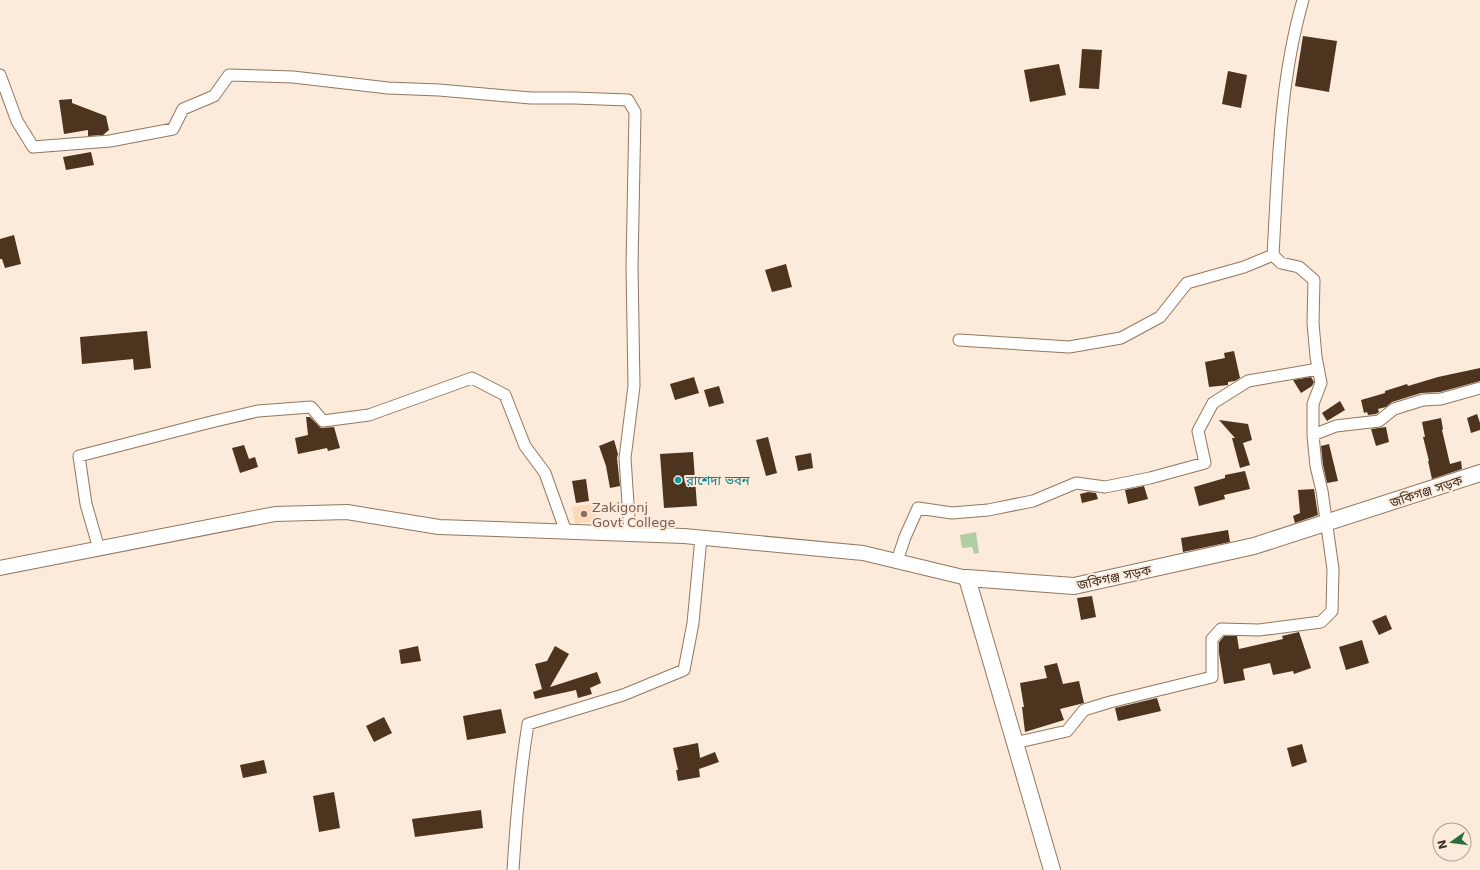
<svg xmlns="http://www.w3.org/2000/svg" width="1480" height="870" font-family="'DejaVu Sans','Noto Sans Bengali',sans-serif">
<rect width="100%" height="100%" fill="#fceada"/>
<!-- built -->
<path fill="#fed9b8" d="M594,504L596,521L575,524L572,507Z"/>
<!-- green -->
<path fill="#b1cda4" d="M976,532L979,553L974,554L972,547L962,548L960,535Z"/>
<!-- building -->
<path fill="#4c341e" d="M1303,36L1337,41L1329,92L1295,86Z
M1082,49L1102,50L1099,89L1079,88Z
M1059,64L1066,95L1030,102L1024,70Z
M1228,71L1247,75L1241,108L1222,104Z
M72,99V103L106,116L109,130L103,135L88,136V130L64,134L59,100Z
M91,152L94,165L66,170L63,157Z
M14,235L21,264L5,268L2,259H0V239Z
M786,264L792,287L772,292L765,270Z
M147,331L151,368L134,370L133,359L82,364L80,337Z
M1234,351L1240,378L1235,381L1228,382V385L1209,387L1205,362L1225,358L1224,353Z
M1480,368V381L1440,392L1421,393L1392,402L1386,407L1378,409L1379,412L1376,414L1368,415L1367,412L1364,413L1361,400L1385,393V391L1407,384L1408,386L1438,377Z
M694,377L699,393L675,400L670,384Z
M1311,377L1314,382L1312,386L1301,393L1293,380Z
M719,386L724,403L709,407L704,390Z
M1340,401L1345,410L1327,421L1322,413Z
M1477,414L1480,423V430L1471,433L1467,418Z
M306,417H310L321,428L334,427L340,448L328,451L327,448L298,454L295,438L308,435Z
M1441,418L1443,429L1442,430L1450,464L1461,461L1462,469L1432,479L1428,461H1429L1423,437H1425L1422,422Z
M1219,420L1248,424L1252,440L1243,443L1250,465L1240,468L1232,438H1235Z
M1386,427L1389,442L1376,446L1371,429Z
M768,437L777,473L766,476L756,440Z
M614,440L618,454L617,458L620,486L610,488L606,466L599,446Z
M1329,444L1338,481L1327,483L1323,465L1321,446Z
M244,445L249,459L255,457L258,467L240,473L232,448Z
M693,452L697,506L664,508L660,454Z
M811,453L813,468L798,471L795,456Z
M1245,471L1250,489L1224,495L1225,499L1199,506L1194,487L1225,478V475Z
M586,479L589,501L576,503L572,481Z
M1144,486L1148,499L1128,504L1125,490Z
M1314,489L1318,515L1295,523L1293,516L1300,513L1298,490Z
M1088,492L1096,493L1098,499L1082,503L1080,494Z
M1228,530L1230,542L1183,552L1181,538Z
M1092,596L1096,617L1081,620L1077,598Z
M1386,615L1392,629L1379,635L1372,621Z
M1299,632L1311,668L1294,674L1293,671L1273,675L1270,663L1243,669L1245,680L1224,684L1219,653V642L1224,636H1237L1239,649L1283,639L1282,636Z
M1362,640L1369,663L1346,670L1339,647Z
M418,646L421,661L401,664L399,650Z
M555,646L569,654L550,687L597,672L601,683L590,688L592,694L578,698L576,690L535,699L533,692L542,689L535,664L547,661Z
M1057,663L1063,684L1079,681L1084,703L1060,709L1064,720L1025,732L1022,707H1024L1020,683L1047,678L1044,666Z
M1157,698L1161,711L1118,721L1115,708Z
M501,709L506,733L467,740L463,716Z
M384,717L392,733L374,742L366,726Z
M698,743L700,758L715,752L719,762L699,769L700,777L678,781L676,770H678L673,748Z
M1302,744L1307,762L1292,767L1287,748Z
M264,760L267,773L243,778L240,765Z
M334,792L340,828L319,832L313,796Z
M481,810L483,828L415,837L412,819Z"/>
<g fill="none" stroke-linecap="round" stroke-linejoin="round">
<!-- minor casing -->
<g stroke="#93775f" stroke-width="13">
<path id="minor" d="M0,75L17,121L33,147L110,141L173,129L183,109L214,96L229,75L293,77L388,88L439,90L531,98H574L628,100L635,112L632,266L634,386L625,458L630,534
M1273,255C1278,169 1279,83 1303,0
M959,340L1069,347L1121,338L1160,317L1187,283L1244,267L1273,255L1281,263L1299,267L1314,280L1313,323L1316,357L1321,383L1313,404V435L1316,466L1322,491L1333,569L1332,611L1321,622L1259,630L1221,629L1212,639V677L1110,702L1084,710L1067,731L1015,743
M1313,435L1336,426L1379,421L1394,409L1423,400L1441,399L1480,388
M99,549L86,504L79,456L211,422L258,411L311,407L323,421L369,415L472,378L505,395L525,446L545,473L566,532
M897,561L905,537L918,508L952,513L988,510L1033,501L1076,483L1105,487L1150,478L1205,463L1198,431L1213,403L1248,381L1318,369
M513,870C516,821 520,773 528,724L623,695L684,670L693,623L701,538"/>
</g>
<!-- tertiary casing -->
<g stroke="#93775f" stroke-width="16">
<path id="tertiary" d="M0,568L275,514L347,512L439,527L684,536L863,553L967,578"/>
</g>
<!-- secondary casing -->
<g stroke="#93775f" stroke-width="18">
<path id="secondary" d="M1052,870L967,578L1074,586L1254,546L1480,473"/>
</g>
<!-- minor -->
<use href="#minor" stroke="#fff" stroke-width="11"/>
<!-- tertiary -->
<use href="#tertiary" stroke="#fff" stroke-width="14"/>
<!-- secondary -->
<use href="#secondary" stroke="#fff" stroke-width="16"/>
</g>
<!-- markers -->
<circle fill="#0f9aa8" stroke="#fceada" stroke-width="1.5" cx="678" cy="480" r="4"/>
<circle fill="#8d6e63" stroke="#fceada" stroke-width="1.5" cx="584" cy="514" r="4"/>
<g text-anchor="middle" stroke-width="4" stroke-linejoin="round" paint-order="stroke">
<!-- culture labels -->
<g font-size="13" fill="#0d838f" stroke="#fceada" text-anchor="start">
<text x="686" y="485">রাশেদা ভবন</text>
</g>
<!-- street labels -->
<g font-size="13" fill="#3d3126" stroke="#fceada">
<text transform="translate(1426 491) rotate(-18)" y="5">জকিগঞ্জ সড়ক</text>
<text transform="translate(1114 577) rotate(-12)" y="5">জকিগঞ্জ সড়ক</text>
</g>
<!-- education labels -->
<g font-size="13" fill="#785e54" stroke="#fceada" text-anchor="start">
<text x="592" y="512">Zakigonj<tspan x="592" dy="15">Govt College</tspan></text>
</g>
</g>
<!-- north arrow -->
<g transform="translate(1452 842) rotate(256)"><circle r="19" fill="#fceada" stroke="#b0a092"/>
<path d="M0-3L7 15L0 10L-7 15Z" fill="#2b6d38"/>
<text y="-6" font-size="11" font-weight="bold" text-anchor="middle" fill="#3d3126">N</text>
</g>
</svg>
